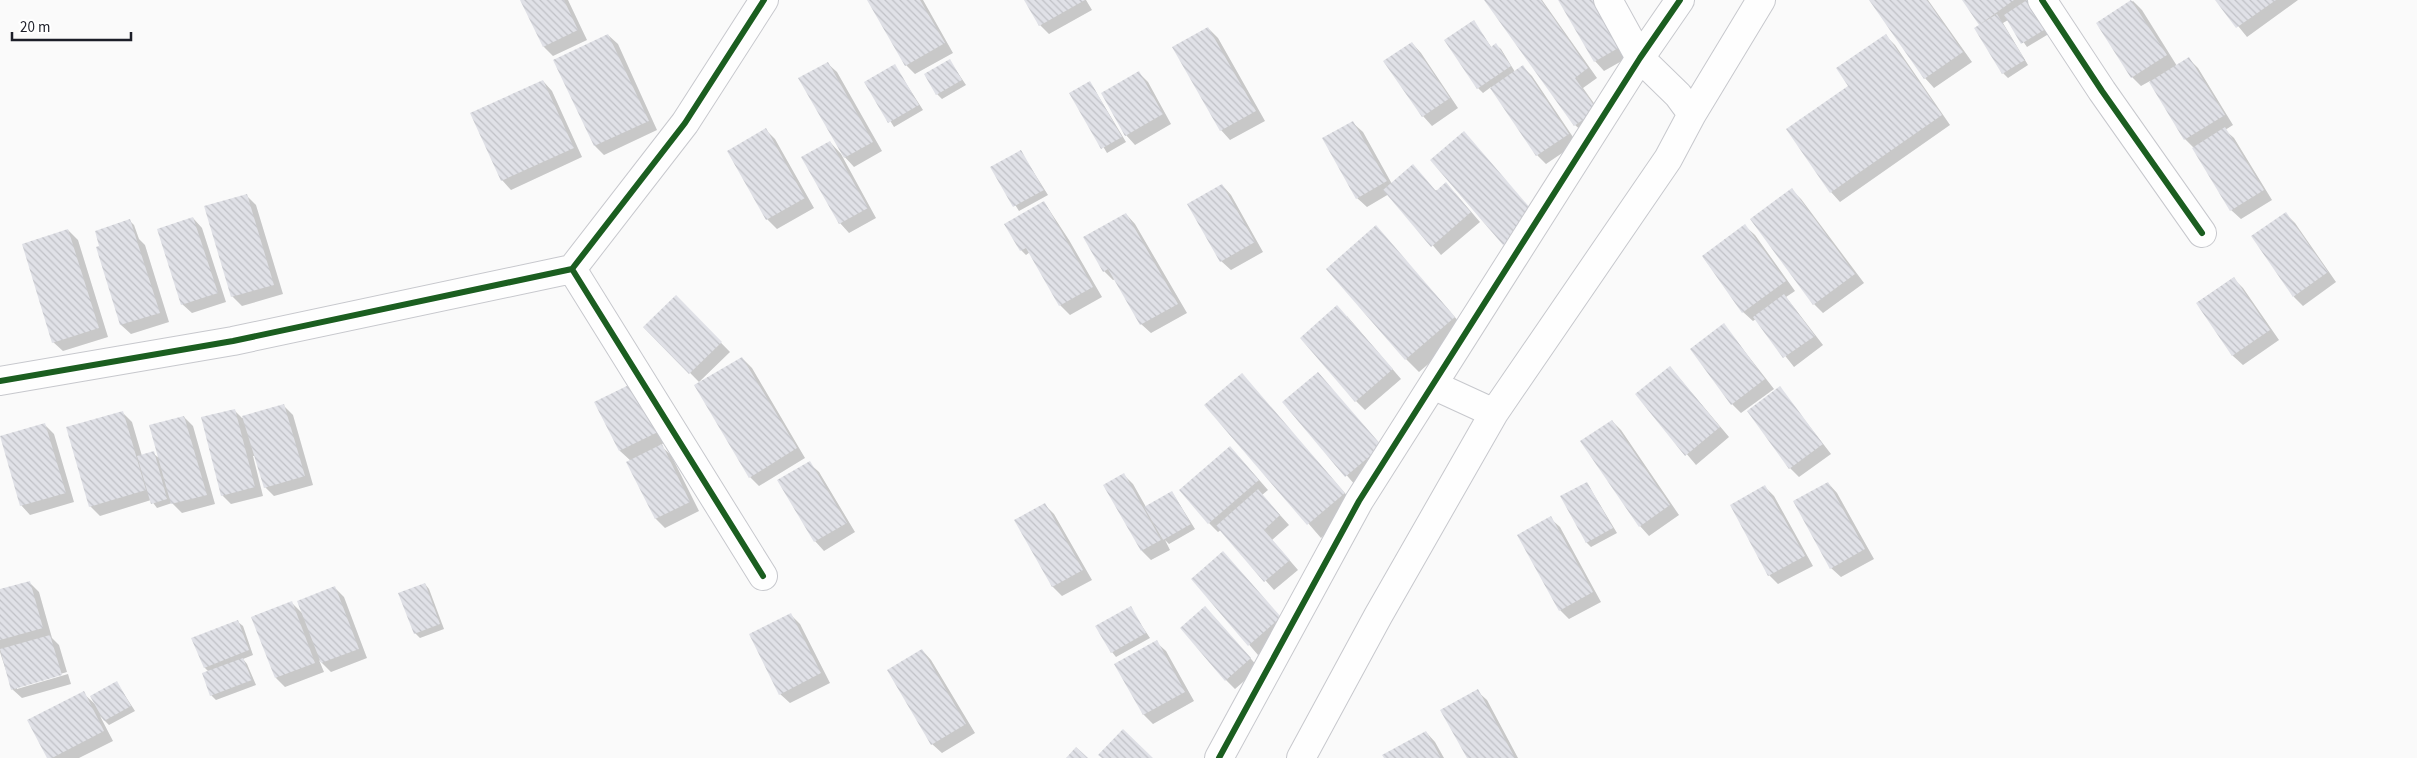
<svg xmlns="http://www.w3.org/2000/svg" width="2417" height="758" font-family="'Source Sans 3',sans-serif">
<defs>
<pattern id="building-back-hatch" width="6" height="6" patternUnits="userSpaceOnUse" patternTransform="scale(1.25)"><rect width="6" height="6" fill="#e0e1e7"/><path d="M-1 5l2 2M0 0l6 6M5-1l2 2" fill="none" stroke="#c0c1c6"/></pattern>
</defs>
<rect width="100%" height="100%" fill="#fafafa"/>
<!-- shadow -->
<path fill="#0003" d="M522,0H568L587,40L553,56L544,47Z
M869,0H923L953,53L915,74L906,65Z
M1026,0H1086L1092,10L1049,34L1040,25Z
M1486,0H1542L1597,78L1583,88L1606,120L1585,134L1575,125Z
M1560,0L1636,53L1604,71L1595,61Z
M1871,0H1928L1972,62L1934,88L1925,78Z
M1963,0H2032L2052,32L2027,47L2008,20L2003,23L2028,65L2008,78L2003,73L1981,26Z
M2217,0H2298L2247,37Z
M2133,1L2142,10L2177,66L2189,59L2198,68L2233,125L2225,130L2234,138L2272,200L2241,219L2231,210L2194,148L2185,139L2150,81L2141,86L2132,77L2098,23Z
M1473,21L1492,48L1496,45L1501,49L1515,72L1523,67L1532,76L1577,143L1546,164L1537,155L1491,87L1483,93L1478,88L1445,40Z
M1208,28L1218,38L1265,121L1230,140L1221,130Z
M608,35L618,44L657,130L604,155L595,146Z
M1886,36L1895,45L1950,125L1840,202L1831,192Z
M1412,43L1421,53L1458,108L1432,126L1423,116L1385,61Z
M950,61L966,85L942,99L937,94Z
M827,63L837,72L882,151L854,167L843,155Z
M895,66L923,110L894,127L866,82Z
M1139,73L1148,82L1171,124L1135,145L1126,135Z
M543,81L552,91L582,157L511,190L502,180Z
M1090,82L1126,142L1107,153L1071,93Z
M1353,123L1363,132L1392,184L1455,193L1480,222L1441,255L1389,194L1367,207L1357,198Z
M766,130L775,139L814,208L777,229L767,219L729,151Z
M830,142L841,154L876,218L849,233L840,223Z
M1021,152L1048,195L1019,211L992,168Z
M1222,185L1231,195L1263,252L1231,270L1221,261Z
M1792,190L1801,199L1864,283L1823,313L1814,304Z
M246,195L256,205L283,294L242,306L232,296Z
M1044,202L1069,240L1102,297L1070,315L1060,305L1030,252L1026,255L1021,250Z
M1126,214L1135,224L1187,313L1151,333L1141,324L1116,279L1113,280L1104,271Z
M2286,214L2295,223L2336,282L2303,306L2294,297Z
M193,218L202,228L226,302L192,313L182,304Z
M129,220L134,225L139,239L145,245L169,322L131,334L121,325L97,248Z
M1745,226L1755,235L1795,291L1786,297L1823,345L1794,367L1756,319L1753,321L1743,312L1703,257Z
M1376,227L1467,331L1419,372L1406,359Z
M68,230L78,240L108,337L63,351L53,342Z
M2233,278L2243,288L2279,340L2243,365L2233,356L2197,303Z
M676,297L730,352L699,382L645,327Z
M1347,316L1401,379L1365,410L1356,401Z
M1724,325L1774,389L1741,413L1732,404Z
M742,358L752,368L805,458L759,486L750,477Z
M1670,367L1729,437L1696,465L1637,395Z
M1242,375L1357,507L1321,538L1206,405Z
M632,384L666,442L660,445L671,455L699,511L665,528L656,519L631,461L620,451L596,402Z
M1780,388L1831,454L1799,477L1790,468Z
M1283,402L1390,456L1356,486Z
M284,406L293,415L313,485L274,496L265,487L255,456H253L263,496L231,504L222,495L234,410L242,418Z
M122,412L132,422L142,456L153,453L160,459L184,417L193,426L215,504L182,513L172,503L157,508L151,500L100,516L90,506Z
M1612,421L1621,430L1679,515L1649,536L1640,526Z
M45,425L54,434L74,502L30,515L21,505Z
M1239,457L1268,490L1262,495L1289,525L1272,540L1298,570L1274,590L1221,530L1218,532L1209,523Z
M809,463L819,472L855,532L824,551L815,541Z
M1124,475L1133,484L1146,507L1172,492L1195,529L1169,544L1165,540L1170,550L1151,560L1142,551Z
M1587,483L1617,533L1591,547L1587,543Z
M1828,483L1837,493L1874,559L1841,577L1831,568Z
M1765,487L1774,496L1813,566L1778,584L1769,575Z
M1045,505L1054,514L1092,580L1062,596L1053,587L1016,521Z
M1550,518L1560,527L1601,602L1569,619L1560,610Z
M1223,552L1289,627L1258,655L1193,579Z
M29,582L39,592L52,638L59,645L67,672L17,687V689L68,674L71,684L22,698L12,689L0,652V591Z
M425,584L429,589L444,629L420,638L415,633Z
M334,587L344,597L367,658L331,672L319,660L324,672L285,687L276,678L291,602L304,615Z
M1130,608L1150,638L1116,657L1112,652Z
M791,615L800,624L830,683L790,703L780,694Z
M1214,617L1259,668L1235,689L1226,680Z
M238,622L243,626L253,655L243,659L247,664L256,685L216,700L211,695L209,672L205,668L193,639Z
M1156,642L1166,651L1194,701L1153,724L1144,715L1116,665Z
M922,650L931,660L975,733L942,753L932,744Z
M117,683L135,711L109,725L100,716L113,741L79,758H48L83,693L96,705Z
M1477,691L1487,700L1518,758H1468Z
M1426,732L1435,742L1444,758H1385Z"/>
<!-- building -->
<path fill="url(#building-back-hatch)" d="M520,0H564L578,30L543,47Z
M867,0H920L945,43L905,66Z
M1024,0H1085L1039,26Z
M1484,0H1541L1588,68L1575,78L1597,110L1574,126Z
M1558,0H1602L1627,43L1594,62Z
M1869,0H1927L1963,52L1924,79Z
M1962,0H2014L1979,25Z
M2027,0H2031L2049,27L2021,44L2004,15Z
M2131,0L2167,55L2131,78L2096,23Z
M2215,0H2276L2236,28Z
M1997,14L2025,60L2002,74L1974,28Z
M1474,20L1491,47L1496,43L1511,66L1477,89L1444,40Z
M1208,27L1256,111L1220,131L1172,47Z
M608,34L649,121L594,146L553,60Z
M1886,34L1942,115L1830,193L1786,129L1848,86L1836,68Z
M1412,42L1450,98L1422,117L1383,61Z
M2189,57L2225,115L2184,140L2149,82Z
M950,59L962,80L936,95L924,74Z
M828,62L873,142L844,158L798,78Z
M895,64L919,105L888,123L864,82Z
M1523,65L1569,134L1536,156L1490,88Z
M1139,71L1163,114L1125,136L1101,93Z
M543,80L574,148L501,181L470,113Z
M1090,81L1122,137L1101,149L1069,93Z
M1353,121L1387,181L1356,199L1322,138Z
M2225,127L2264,190L2230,211L2192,148Z
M766,128L805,198L766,220L727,151Z
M1464,131L1537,216L1503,245L1430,160Z
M830,141L868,208L839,224L801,157Z
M1021,150L1044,190L1013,207L990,167Z
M1413,164L1436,191L1446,182L1471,212L1431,247L1383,190Z
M1222,184L1255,242L1220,262L1187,204Z
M1792,188L1855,274L1813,305L1750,219Z
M247,194L274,285L231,297L204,206Z
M1044,201L1093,287L1059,306L1026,248L1020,251L1004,224Z
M2286,212L2328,272L2293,297L2251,236Z
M1126,213L1178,304L1140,325L1108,269L1103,272L1083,237Z
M193,217L218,293L181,305L157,229Z
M130,219L160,313L120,325L96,247L99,246L95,231Z
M1745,224L1786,281L1742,313L1702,256Z
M1376,225L1455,317L1405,360L1326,269Z
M68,229L99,328L52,343L22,244Z
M2234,277L2270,330L2232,356L2196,303Z
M1784,294L1815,336L1783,358L1753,317Z
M676,295L722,342L689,374L643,327Z
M1337,305L1393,369L1355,402L1300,338Z
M1724,323L1765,379L1731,405L1690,349Z
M742,357L797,448L749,478L694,385Z
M1670,366L1720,427L1685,456L1635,394Z
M1318,372L1382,446L1345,477L1282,402Z
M1242,373L1345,493L1307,525L1204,405Z
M633,383L658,432L619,451L594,402Z
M1780,386L1823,444L1789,469L1747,411Z
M284,404L305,476L264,488L242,416Z
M235,409L255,487L221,496L201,417Z
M123,411L146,490L89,507L66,427Z
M184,416L207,495L171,504L149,425Z
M1612,420L1670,505L1639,527L1580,441Z
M45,423L66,493L20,506L0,436Z
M662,444L690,502L655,519L626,462Z
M1230,446L1259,480L1208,524L1179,490Z
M154,451L167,499L151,504L137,456Z
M810,461L847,523L814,542L777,480Z
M1124,473L1161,540L1141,551L1103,485Z
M1587,482L1613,528L1586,543L1560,496Z
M1828,482L1865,549L1830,569L1793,501Z
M1765,485L1805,556L1768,576L1730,505Z
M1258,489L1280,515L1264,530L1290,560L1264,582L1216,526Z
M1172,491L1191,524L1163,540L1144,507Z
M1045,503L1083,570L1052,587L1014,520Z
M1551,516L1593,592L1559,611L1517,535Z
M1223,551L1281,617L1248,646L1191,579Z
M30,581L43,628L0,640V589Z
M425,583L440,624L414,634L398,593Z
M335,586L359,649L321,663L297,601Z
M292,601L315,663L275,678L251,617Z
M1131,606L1146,633L1111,653L1095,626Z
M1205,606L1251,658L1225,681L1180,628Z
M791,613L821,673L779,695L749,634Z
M238,620L249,650L204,668L191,638Z
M50,635L62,675L11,690L0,649Z
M1157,640L1185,692L1143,715L1114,664Z
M922,649L966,724L931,745L887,670Z
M243,658L252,680L210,696L202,673Z
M117,681L131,706L104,721L90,696Z
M1478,689L1515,758H1467L1440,710Z
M84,691L104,731L52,758H47L27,720Z
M1123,729L1153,758H1102L1098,755Z
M1426,731L1441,758H1384L1382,755Z
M1076,747L1088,758H1066Z"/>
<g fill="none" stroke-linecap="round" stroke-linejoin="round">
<!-- minor casing -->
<g stroke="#c7c8cd" stroke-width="30">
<path id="minor" d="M1608,0L1640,58L1678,95L1692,114
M2042,0L2102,91L2202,233
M572,269L763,576
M0,381L233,341L572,269L685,123L764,0
M1433,385L1494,413
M1219,758L1359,501L1640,58L1680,0
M1301,758L1378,616L1494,413L1668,159L1692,114L1761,0"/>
</g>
<!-- minor -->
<use href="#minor" stroke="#fefefe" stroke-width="28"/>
<!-- cycleway casing -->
<g stroke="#fff" stroke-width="9">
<path id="cycleway" d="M2042,0L2102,91L2202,233
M572,269L763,576
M0,381L233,341L572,269L685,123L764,0
M1219,758L1359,501L1640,58L1680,0"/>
</g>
<!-- cycleway -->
<use href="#cycleway" stroke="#1b5e20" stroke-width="6"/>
</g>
<!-- scale -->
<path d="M12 32v8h119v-8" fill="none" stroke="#1c1e28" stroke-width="2.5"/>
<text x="20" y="32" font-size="15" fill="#1c1e28" stroke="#ffffff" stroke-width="4" paint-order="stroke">20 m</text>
</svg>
